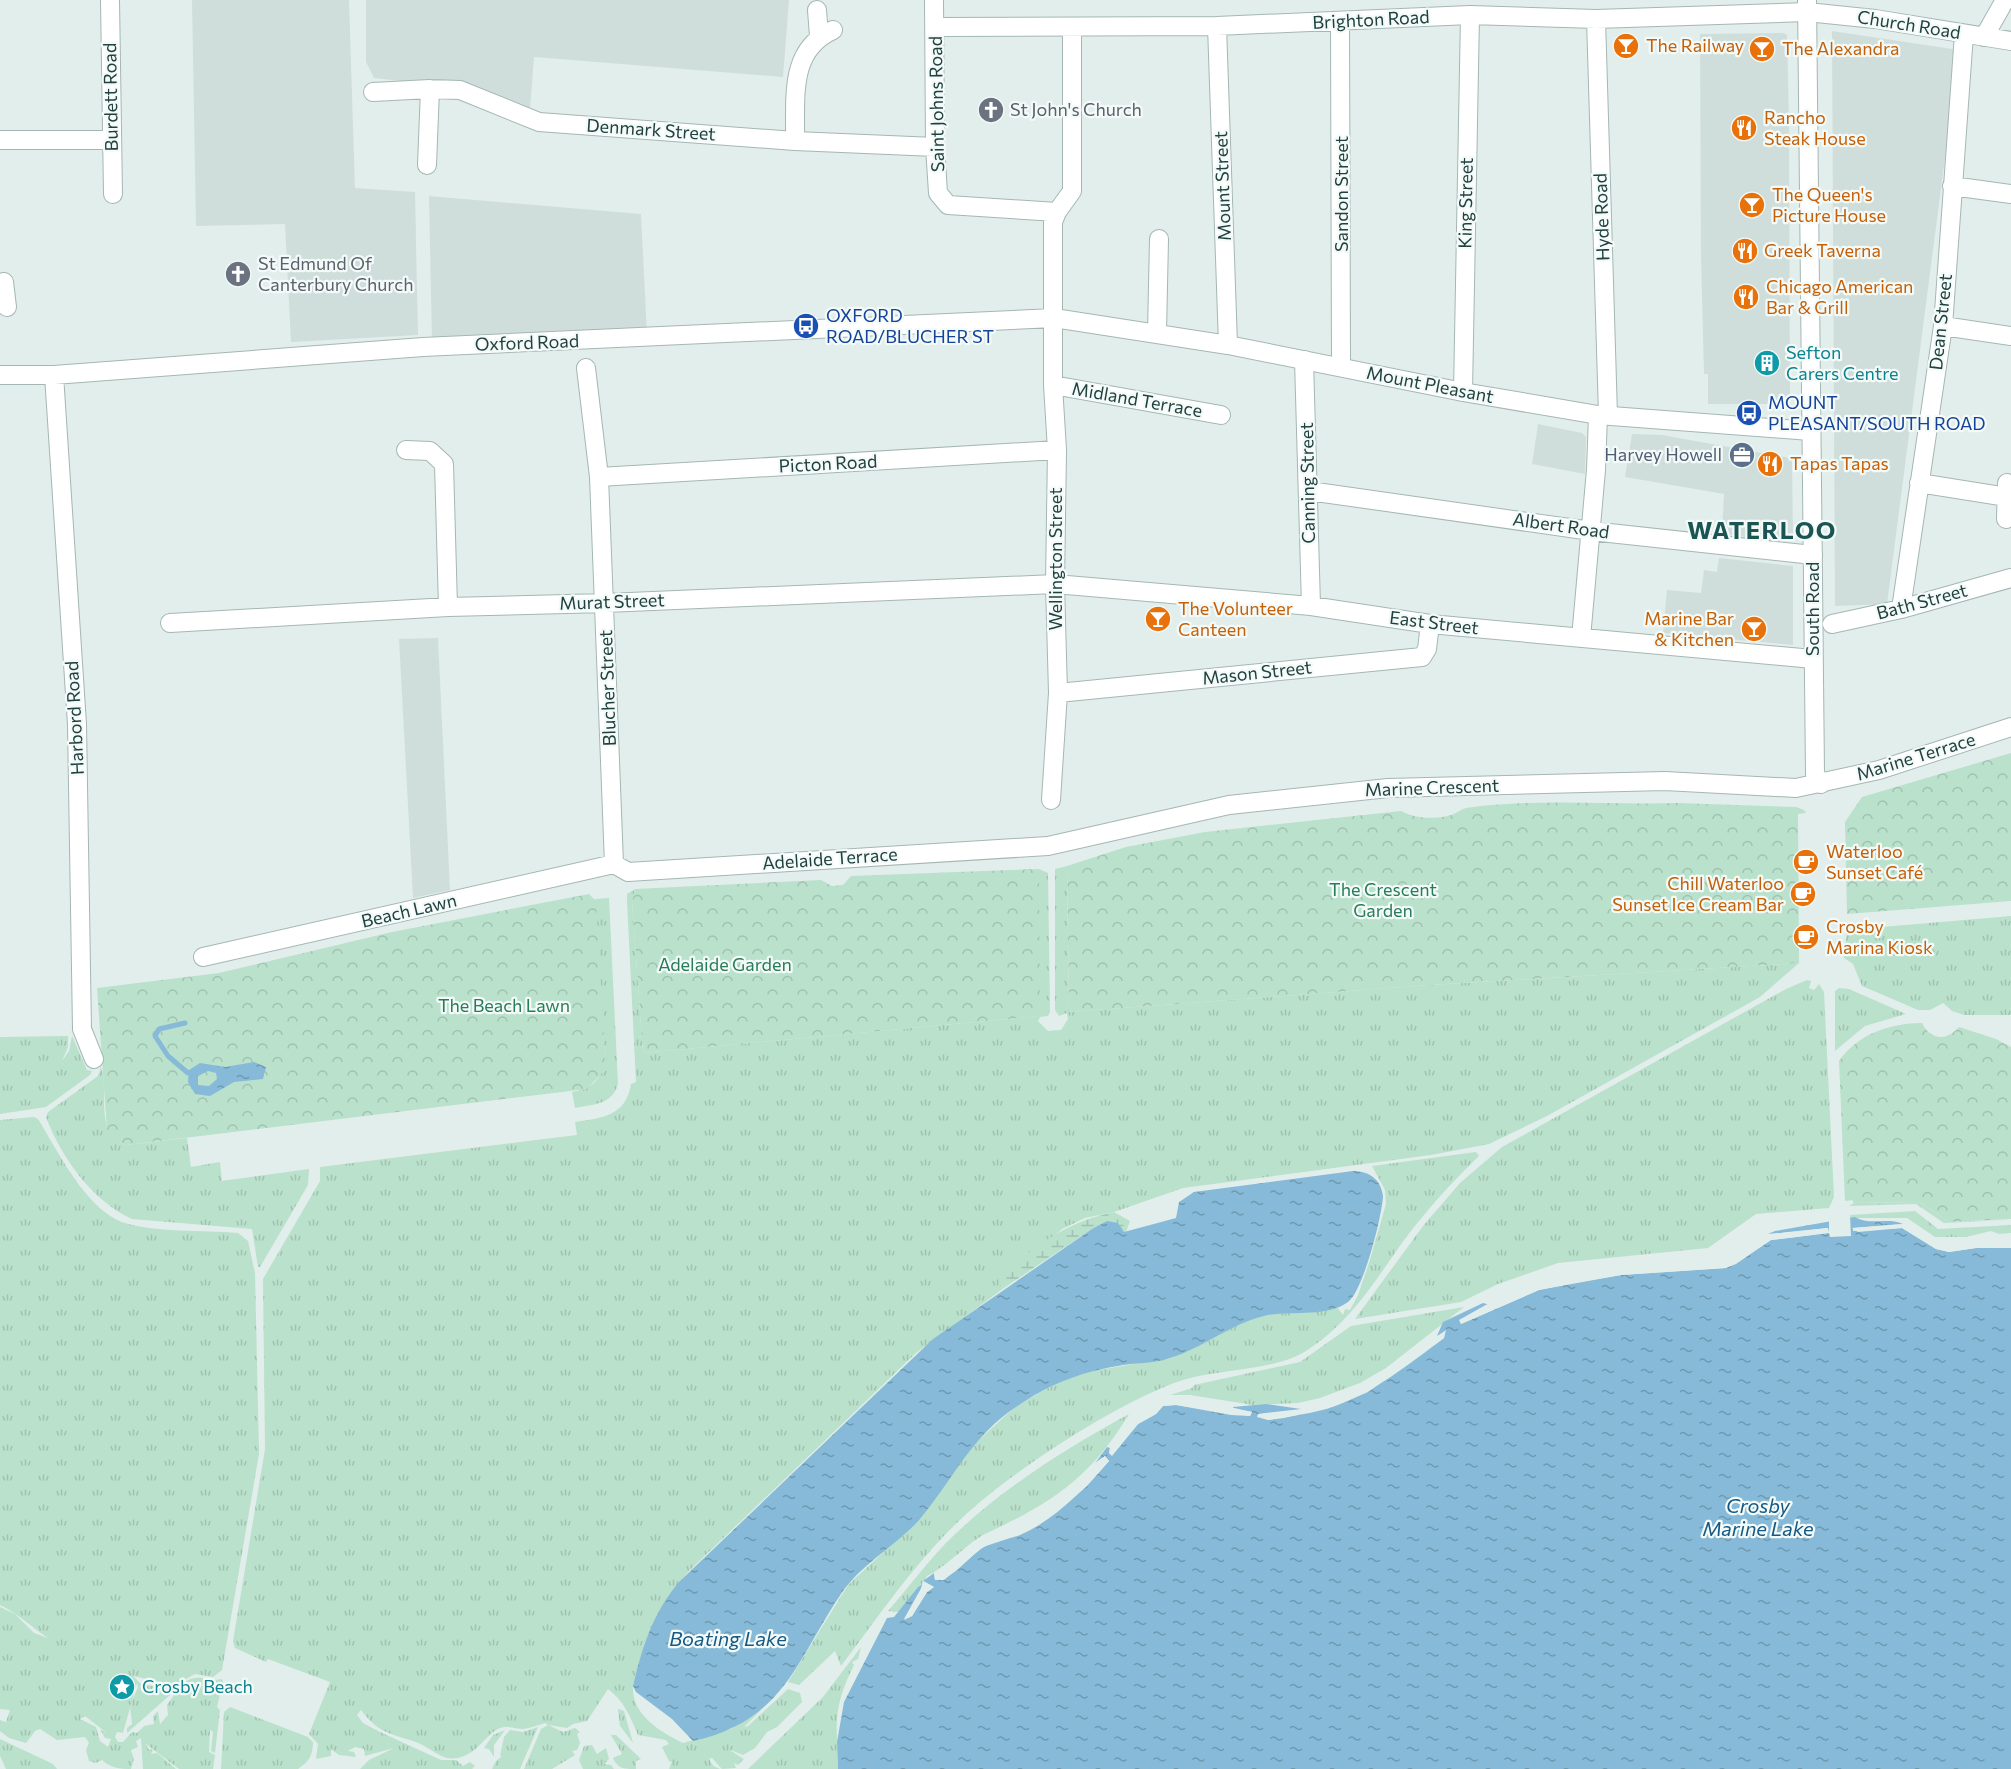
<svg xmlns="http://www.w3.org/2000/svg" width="2011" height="1769" font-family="Commissioner,sans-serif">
<defs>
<pattern id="grass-tufts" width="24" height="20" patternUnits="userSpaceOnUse" patternTransform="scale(1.5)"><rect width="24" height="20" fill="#bae1cc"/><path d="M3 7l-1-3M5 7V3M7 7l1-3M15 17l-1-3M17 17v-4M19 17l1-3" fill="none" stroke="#a0c2b0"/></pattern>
<pattern id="wetland-marsh" width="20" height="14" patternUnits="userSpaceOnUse" patternTransform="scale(1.5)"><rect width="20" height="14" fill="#bae1cc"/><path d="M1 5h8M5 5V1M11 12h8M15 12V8" fill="none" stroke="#a0c2b0"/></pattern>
<pattern id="park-crowns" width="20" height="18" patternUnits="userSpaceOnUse" patternTransform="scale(1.5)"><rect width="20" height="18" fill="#bae1cc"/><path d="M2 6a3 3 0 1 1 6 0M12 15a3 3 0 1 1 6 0" fill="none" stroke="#a0c2b0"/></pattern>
<pattern id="water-ripples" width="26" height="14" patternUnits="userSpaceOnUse" patternTransform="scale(1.5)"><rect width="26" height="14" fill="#86bad8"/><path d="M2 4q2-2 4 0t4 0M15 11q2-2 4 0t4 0" fill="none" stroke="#6d99b1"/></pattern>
</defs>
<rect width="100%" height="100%" fill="#e2eeeb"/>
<!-- built -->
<path fill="#d0dedb" d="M192,0H349L355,188L415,192L418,335L291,342L285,224L196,226Z
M366,0H789L783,77L534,57L530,110L487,91L374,78L366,62Z
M1832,31L1959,50L1887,604L1835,606Z
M1784,33L1787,35L1789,122L1790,404H1708V374H1704L1701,257L1700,34Z
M429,196L641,214L647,335L432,345Z
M1538,424L1582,433L1586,437L1585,474L1532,464Z
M1632,434L1662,435L1790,458L1792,461L1793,535L1786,542L1722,534L1724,494L1625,477Z
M1719,558L1793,566V645L1663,633L1667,590L1701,593L1704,570L1717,572Z
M438,638L450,890L413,898L399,639Z"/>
<!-- grass -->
<path fill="url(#grass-tufts)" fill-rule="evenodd" d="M1067,866L1069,1012L1430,985L1799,963L1760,997L1547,1116L1489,1144L1431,1155L1183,1188L1114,1212L1085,1218L1062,1229L1000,1284L1004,1288L916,1353L689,1571C659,1605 643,1642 633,1686C631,1714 660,1732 683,1743L731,1729L762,1709L744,1727L748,1726L788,1689L800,1693L802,1702L777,1727L767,1732L755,1748L743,1755L728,1749L744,1759L738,1765L734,1763L736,1768L722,1769L712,1758L709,1759L713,1766L720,1769H669L672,1762L669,1761L662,1747L669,1744L666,1740L638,1735C630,1716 624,1701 608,1689L587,1721L573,1724L567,1728L548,1725L563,1732L575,1728L580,1732L577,1734L580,1743L577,1750L572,1751L575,1755L552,1769H524L541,1729L548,1725L545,1723C538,1725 530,1728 523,1729C515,1729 509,1725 500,1728C486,1734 480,1750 464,1756C442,1765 433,1747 413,1741C387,1733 377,1731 361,1710L357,1715L363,1723L380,1732L441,1760H456L463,1766L470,1762L475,1766L472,1769H360L369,1760L394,1748L365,1756L364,1749L355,1747L348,1751L354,1752L356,1757L339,1755L331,1749V1756L316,1759L318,1744L309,1734L330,1682L268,1659L266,1662L235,1648L233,1641L265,1449L263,1279L320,1181V1167L577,1135L575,1122C602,1118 626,1116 631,1084L636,1082L627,901V894L635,889L632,902L643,1053L1039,1016V869L1048,873L1050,1012L1048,1016L1040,1017L1038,1021L1048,1031L1061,1030L1068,1019L1067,1013L1059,1016L1055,1010V869Z
M609,898L618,1084C612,1105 594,1104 575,1108L572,1092C593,1089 602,1078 605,1058L595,899Z
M2011,916V1015H1964L1952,1011L1943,1003L1930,1010H1918L1862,986L1853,964L1844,958L1847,930Z
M1807,980L1811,981L1809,988L1814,990L1819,984L1824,992L1834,1197L1829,1208L1756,1214L1708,1248L1558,1263L1498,1284L1461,1302L1355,1319L1423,1226L1460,1183L1502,1147L1786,989Z
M1839,988L1849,989L1906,1014L1865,1026L1835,1051V991Z
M68,1036V1047L62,1061L69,1051L72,1036L87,1070L92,1071L90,1075L46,1107L0,1114V1037Z
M101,1067C110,1089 93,1134 126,1145L187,1138L191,1167L220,1162L222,1181L309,1169L308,1185L260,1267H258L252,1229L132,1219C92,1201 61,1157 46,1117L48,1112L98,1076Z
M34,1117L38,1119C58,1151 85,1208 122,1222C154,1233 203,1230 238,1233L248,1241L255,1273L259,1454L222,1670L213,1677L195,1674L175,1685L133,1676L140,1683L167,1690L170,1695L127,1733V1728L132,1724L130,1706L138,1687L137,1683L123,1733L117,1732L115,1737L118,1742H123L132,1732L137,1733L144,1726L154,1724L153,1716L158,1711L160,1724L168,1715L167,1705C177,1693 181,1676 202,1678C210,1679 213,1681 221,1679L223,1681L217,1707L220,1710L215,1753L211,1751L213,1732L210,1730L209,1752L215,1755L213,1769H179L146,1744L148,1749L153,1750L151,1754L157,1753L176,1769H143L141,1738L136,1741L138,1747L131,1750L134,1759L131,1769C119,1769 111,1768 102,1760L96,1763L89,1761L86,1750L89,1743L85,1737L57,1740L40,1729L35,1731L26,1743L9,1738L0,1731V1720L6,1722L10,1710L0,1709V1607L15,1614L34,1633L48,1638C31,1627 19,1614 0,1605V1120ZM85,1716L108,1734L100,1729L105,1738L111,1739L108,1747L100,1741L96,1727L80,1719Z
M1476,1152L1479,1156L1476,1159C1450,1184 1426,1211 1404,1240C1374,1282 1351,1322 1306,1351C1273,1372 1213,1368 1174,1383C1109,1408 1012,1471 961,1519C915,1562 879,1616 841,1666L835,1651L799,1685L788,1682L848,1585L919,1519L970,1448L1016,1406L1066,1378L1091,1371L1171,1358L1244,1321L1266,1315L1337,1307L1343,1315L1345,1309L1350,1310L1358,1295L1369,1263L1386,1204L1385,1190L1372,1166Z
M1920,1202L1949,1222L2011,1220L1944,1223L1916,1204L1849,1206L1854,1203Z
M1915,1211L1938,1229L2011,1225V1233L1999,1234L1991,1231L1966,1237H1935L1907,1218H1850V1215Z
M1464,1307L1386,1368L1360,1383L1320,1398L1298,1403L1253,1405L1190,1395H1170L1192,1388L1194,1385L1300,1362L1351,1326Z
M1129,1414C1091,1477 1052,1503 987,1533C968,1542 948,1566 927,1576L924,1583L918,1587L899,1612L888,1611C907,1589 925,1565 945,1544C998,1491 1063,1450 1129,1414Z
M861,1647L858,1659L852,1662L854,1665C832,1709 837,1723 838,1769H748L823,1697Z
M230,1707L308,1737L313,1742C313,1756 309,1761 298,1769H221L224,1712Z
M618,1709L624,1711L633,1743L620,1726Z
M538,1727L520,1769H492L496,1761L502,1756H500L504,1737L510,1730L523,1732Z
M505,1730L494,1745V1757L489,1749L484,1748L493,1735Z
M611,1735H616L641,1759L636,1761V1769C624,1769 618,1769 613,1758L622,1754Z
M0,1739L53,1764L57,1769H6L0,1756Z
M592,1745L597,1754L606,1748L609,1759L604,1764L611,1765L614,1769H583L579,1760L584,1746Z"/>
<!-- wetland -->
<path fill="url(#wetland-marsh)" d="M1114,1212L1130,1221L1126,1232L1123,1233L1118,1223L1092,1229L1004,1288L1000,1284L1001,1274C1038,1244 1067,1222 1114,1212Z"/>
<!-- park -->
<path fill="url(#park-crowns)" d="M2011,753V901L1847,914L1845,822L1862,797Z
M1677,803L1796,807L1804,810L1806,813L1798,814L1799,963L1430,985L1069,1012L1067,866L1126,847L1205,832L1401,811C1416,819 1438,820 1454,814C1458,812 1462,809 1466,808C1535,798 1608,805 1677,803Z
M1039,869L1040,1016L643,1053L632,902L635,889L821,880L832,886L843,885L851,876Z
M589,894L596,901L605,1058L603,1072L587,1089L126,1145L114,1140L107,1130L97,988L219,973L392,932Z
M1922,1023C1931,1041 1947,1041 1959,1027L1996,1039L2011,1047V1219L1949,1222L1920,1202L1854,1203L1852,1200L1845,1201L1839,1061C1858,1034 1890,1023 1922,1023Z"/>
<!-- water -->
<path fill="url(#water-ripples)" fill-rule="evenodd" d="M254,1062L266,1067L263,1079L234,1082L210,1096L195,1094L188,1082L189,1070L200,1063L225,1067ZM208,1071L216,1073L217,1079L209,1086L198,1085V1076Z
M1353,1171C1370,1171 1381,1180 1383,1196C1382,1217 1363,1291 1348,1302C1326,1318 1290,1310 1264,1316C1230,1324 1203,1348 1170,1358C1155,1363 1138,1363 1123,1365C1085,1371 1054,1382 1022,1403C971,1435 956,1476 920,1519C896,1546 861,1564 841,1594C796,1661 784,1721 693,1741L672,1719L636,1692L633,1686C642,1647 653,1613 679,1582L933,1339L1092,1229L1107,1221L1118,1223L1124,1232L1176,1218L1179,1202L1194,1192Z
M1855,1217C1870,1226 1887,1217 1903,1224L1853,1228V1231L1902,1228L1936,1249L1949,1252L1976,1248H2011V1769H838L837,1742L844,1702L887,1618L894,1617L918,1587L924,1583L904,1619L912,1616L927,1592L934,1587L923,1581L934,1573L935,1580C955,1579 968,1556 984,1547C995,1540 1008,1539 1020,1535C1054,1520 1085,1489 1109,1461L1105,1456L1093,1466L1107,1447L1110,1448L1109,1453L1112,1455L1138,1424L1156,1414L1163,1406L1176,1405L1250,1416L1252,1412L1233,1409V1407L1266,1404L1301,1409L1258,1414L1268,1420C1289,1416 1314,1414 1335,1406C1376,1391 1409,1364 1444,1338L1445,1331L1437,1336L1443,1322L1483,1303L1490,1305L1460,1320L1461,1324L1539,1290L1621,1275L1726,1268L1771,1240L1828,1233V1228L1768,1234L1775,1231Z"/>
<!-- pier -->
<path fill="#e2eeeb" d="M1850,1215L1851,1236L1830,1237L1829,1233L1771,1240L1736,1264L1726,1268L1621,1275L1578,1282L1539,1290L1461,1324L1459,1320L1491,1302L1493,1307L1539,1288L1577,1279L1621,1272L1725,1265L1735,1262L1769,1238L1780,1236L1765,1235L1828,1228L1829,1232V1217Z
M1903,1224L1937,1246L1949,1249L1976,1245H2011V1248H1976L1949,1252L1936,1249L1902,1228L1858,1232L1852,1228Z
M1446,1330L1444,1338L1368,1392L1335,1406L1284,1418L1268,1420L1257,1417L1258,1414L1303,1410L1334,1404L1367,1390L1392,1374Z
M1177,1402L1231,1412L1230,1407L1252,1412L1250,1416L1231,1415L1176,1405L1163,1406L1156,1414L1138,1424L1112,1456L1109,1453L1110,1448L1112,1446L1113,1450L1136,1421L1154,1412L1162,1404Z
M1105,1456L1109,1461L1086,1487L1039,1525L1019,1535L983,1547L944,1580H935L934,1573L937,1571L938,1577H943L982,1545L1037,1522L1084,1485L1105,1461L1094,1468L1090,1466Z
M923,1581L934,1587L927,1592L912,1616L904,1620L920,1593Z"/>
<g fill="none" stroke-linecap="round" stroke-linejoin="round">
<!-- stream -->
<path stroke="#86bad8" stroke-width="5" d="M185,1023L159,1029L155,1036L168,1056L188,1073"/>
<!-- minor casing -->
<g stroke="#a4b7b4" stroke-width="20">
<path id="minor" d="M110,0L113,194
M934,0L935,147L938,193L948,205L1057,212L1053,222V385L1057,450L1055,584L1058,693L1051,800
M817,10L819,36
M1596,19L1608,415
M1340,21L1341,367
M1217,26L1228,345
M936,27L1217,26L1470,15L1596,19L1807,12L1875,19L2011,41
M1984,37L2005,0
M373,92L430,89L460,90L539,122L795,141L935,147
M0,140H111
M795,141C796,99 788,50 833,30
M427,165L430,89
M1952,186L2011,194
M1057,212L1072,191V28
M4,282L7,307
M1943,326L2011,336
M1157,333L1159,239
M1304,360L1311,606
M586,368L599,477L614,864
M0,375H54L423,347L1054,318
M54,375L77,724L82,1029L94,1059
M1053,385L1221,415
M1463,392L1470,15
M406,450L430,451L444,464L448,607
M599,477L1057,450
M1919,483L2007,497
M1309,491L1591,531L1813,555
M2006,519L2007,483
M1901,609L1943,326L1964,34
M170,623L448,607L606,603L1055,584L1311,606L1430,624L1813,659
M1832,624L1901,609L2011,578
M1581,638L1596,470L1598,415
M1058,693L1422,657L1427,649L1430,624
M614,864L628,872L1048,846L1229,805L1388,788L1665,781L1796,788L1879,770L2011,727
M203,957L614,864"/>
</g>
<!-- tertiary casing -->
<g stroke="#a4b7b4" stroke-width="20">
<path id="tertiary" d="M1807,0L1815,774L1821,784
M1054,318L1228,345L1463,392L1598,415L1810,431"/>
</g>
<!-- minor -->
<use href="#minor" stroke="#fff" stroke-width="18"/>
<!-- tertiary -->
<use href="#tertiary" stroke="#fff" stroke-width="18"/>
</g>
<!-- icons -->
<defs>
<g id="bar-disc" transform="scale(1.35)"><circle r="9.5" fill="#e8710a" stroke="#f3faf8"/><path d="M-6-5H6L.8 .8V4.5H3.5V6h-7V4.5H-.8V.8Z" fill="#fff"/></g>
<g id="church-disc" transform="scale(1.35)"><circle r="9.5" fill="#6b7280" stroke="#f3faf8"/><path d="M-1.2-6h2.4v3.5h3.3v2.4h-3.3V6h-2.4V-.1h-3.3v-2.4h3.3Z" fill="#fff"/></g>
<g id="restaurant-disc" transform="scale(1.35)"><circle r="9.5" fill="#e8710a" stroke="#f3faf8"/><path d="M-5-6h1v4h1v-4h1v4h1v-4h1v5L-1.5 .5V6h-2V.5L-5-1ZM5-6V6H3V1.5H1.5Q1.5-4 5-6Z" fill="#fff"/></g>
<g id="bus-disc" transform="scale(1.35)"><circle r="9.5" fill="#1a4fb4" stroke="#f3faf8"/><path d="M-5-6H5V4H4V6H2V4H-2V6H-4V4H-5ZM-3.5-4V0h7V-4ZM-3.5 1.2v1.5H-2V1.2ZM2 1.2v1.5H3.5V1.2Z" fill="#fff"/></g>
<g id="building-disc" transform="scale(1.35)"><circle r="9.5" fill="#0f9aa8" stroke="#f3faf8"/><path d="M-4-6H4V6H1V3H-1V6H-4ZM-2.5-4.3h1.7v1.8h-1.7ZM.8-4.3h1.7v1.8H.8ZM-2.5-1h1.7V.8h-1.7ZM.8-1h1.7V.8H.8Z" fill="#fff"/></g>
<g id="office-disc" transform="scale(1.35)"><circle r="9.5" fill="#5c6f8a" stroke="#f3faf8"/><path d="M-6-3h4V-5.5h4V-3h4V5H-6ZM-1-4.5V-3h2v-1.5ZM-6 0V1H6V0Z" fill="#fff"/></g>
<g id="cafe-disc" transform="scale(1.35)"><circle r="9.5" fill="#e8710a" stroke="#f3faf8"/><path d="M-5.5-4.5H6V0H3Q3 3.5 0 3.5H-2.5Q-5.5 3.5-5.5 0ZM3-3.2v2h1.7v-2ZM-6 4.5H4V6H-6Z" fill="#fff"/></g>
<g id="sight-disc" transform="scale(1.35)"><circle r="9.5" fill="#0f9aa8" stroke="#f3faf8"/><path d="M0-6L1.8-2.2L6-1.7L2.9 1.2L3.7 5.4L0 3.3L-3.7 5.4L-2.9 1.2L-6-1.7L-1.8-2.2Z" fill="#fff"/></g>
</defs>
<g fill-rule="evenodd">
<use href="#bar-disc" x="1626" y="46"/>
<use href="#bar-disc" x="1762" y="49"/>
<use href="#church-disc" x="991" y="110"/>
<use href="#restaurant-disc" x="1744" y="128"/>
<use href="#bar-disc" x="1752" y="205"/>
<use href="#restaurant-disc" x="1745" y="251"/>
<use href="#church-disc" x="238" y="274"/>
<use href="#restaurant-disc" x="1746" y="297"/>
<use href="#bus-disc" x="806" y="326"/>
<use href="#building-disc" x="1767" y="363"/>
<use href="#bus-disc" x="1749" y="413"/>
<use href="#office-disc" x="1742" y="455"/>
<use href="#restaurant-disc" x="1770" y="464"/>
<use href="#bar-disc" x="1158" y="619"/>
<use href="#bar-disc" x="1754" y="629"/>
<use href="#cafe-disc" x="1806" y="862"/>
<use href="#cafe-disc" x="1803" y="894"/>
<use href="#cafe-disc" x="1806" y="937"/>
<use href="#sight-disc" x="122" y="1687"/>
</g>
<g text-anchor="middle" stroke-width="4.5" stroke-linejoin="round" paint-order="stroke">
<!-- street labels -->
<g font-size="18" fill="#20413f" stroke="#f3faf8">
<text transform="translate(1371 20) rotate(-3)" y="6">Brighton Road</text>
<text transform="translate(1909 25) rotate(9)" y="6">Church Road</text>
<text transform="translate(111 97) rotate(-91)" y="6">Burdett Road</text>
<text transform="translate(937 104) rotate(-91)" y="6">Saint Johns Road</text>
<text transform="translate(651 130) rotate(4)" y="6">Denmark Street</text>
<text transform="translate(1223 186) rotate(-92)" y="6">Mount Street</text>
<text transform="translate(1342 194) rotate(-90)" y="6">Sandon Street</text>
<text transform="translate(1466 203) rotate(-89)" y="6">King Street</text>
<text transform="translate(1602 217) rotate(-92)" y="6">Hyde Road</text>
<text transform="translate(1941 322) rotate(-84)" y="6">Dean Street</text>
<text transform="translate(527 343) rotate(-2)" y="6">Oxford Road</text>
<text transform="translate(1430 385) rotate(11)" y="6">Mount Pleasant</text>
<text transform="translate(1137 400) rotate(10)" y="6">Midland Terrace</text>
<text transform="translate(828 464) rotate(-3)" y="6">Picton Road</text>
<text transform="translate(1308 483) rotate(-91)" y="6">Canning Street</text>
<text transform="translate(1561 526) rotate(8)" y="6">Albert Road</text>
<text transform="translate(1056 559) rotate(-90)" y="6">Wellington Street</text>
<text transform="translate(612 602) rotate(-2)" y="6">Murat Street</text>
<text transform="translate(1922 602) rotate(-15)" y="6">Bath Street</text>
<text transform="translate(1813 609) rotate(-90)" y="6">South Road</text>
<text transform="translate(1434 623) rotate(7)" y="6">East Street</text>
<text transform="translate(1257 673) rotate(-6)" y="6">Mason Street</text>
<text transform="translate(608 688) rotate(-92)" y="6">Blucher Street</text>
<text transform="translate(75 718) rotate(-93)" y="6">Harbord Road</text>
<text transform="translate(1916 757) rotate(-17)" y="6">Marine Terrace</text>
<text transform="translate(1432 788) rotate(-2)" y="6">Marine Crescent</text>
<text transform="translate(830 859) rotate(-4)" y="6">Adelaide Terrace</text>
<text transform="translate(409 911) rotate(-13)" y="6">Beach Lawn</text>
</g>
<!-- food labels -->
<g font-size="18" fill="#c56008" stroke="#f3faf8" text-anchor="start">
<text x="1646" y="52">The Railway</text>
<text x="1782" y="55">The Alexandra</text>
<text x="1764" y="124">Rancho<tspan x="1764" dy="21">Steak House</tspan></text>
<text x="1772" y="201">The Queen's<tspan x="1772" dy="21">Picture House</tspan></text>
<text x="1764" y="257">Greek Taverna</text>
<text x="1766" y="293">Chicago American<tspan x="1766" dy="21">Bar &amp; Grill</tspan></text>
<text x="1790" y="470">Tapas Tapas</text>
<text x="1178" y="615">The Volunteer<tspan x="1178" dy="21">Canteen</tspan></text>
<text x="1734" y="625" text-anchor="end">Marine Bar<tspan x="1734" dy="21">&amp; Kitchen</tspan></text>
<text x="1826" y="858">Waterloo<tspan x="1826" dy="21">Sunset Café</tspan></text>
<text x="1784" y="890" text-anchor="end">Chill Waterloo<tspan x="1784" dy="21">Sunset Ice Cream Bar</tspan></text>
<text x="1826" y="933">Crosby<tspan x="1826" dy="21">Marina Kiosk</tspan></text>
</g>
<!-- worship labels -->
<g font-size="18" fill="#5b616d" stroke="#f3faf8" text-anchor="start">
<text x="1010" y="116">St John's Church</text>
<text x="258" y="270">St Edmund Of<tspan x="258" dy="21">Canterbury Church</tspan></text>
</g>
<!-- transit labels -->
<g font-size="18" fill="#164399" stroke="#f3faf8" text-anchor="start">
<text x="826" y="322">OXFORD<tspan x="826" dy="21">ROAD/BLUCHER ST</tspan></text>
<text x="1768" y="409">MOUNT<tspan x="1768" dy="21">PLEASANT/SOUTH ROAD</tspan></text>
</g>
<!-- culture labels -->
<g font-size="18" fill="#0d838f" stroke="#f3faf8" text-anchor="start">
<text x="1786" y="359">Sefton<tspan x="1786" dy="21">Carers Centre</tspan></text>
<text x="142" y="1693">Crosby Beach</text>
</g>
<!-- service labels -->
<g font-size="18" fill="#4e5e75" stroke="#f3faf8" text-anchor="end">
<text x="1722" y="461">Harvey Howell</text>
</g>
<!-- park labels -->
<g font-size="18" fill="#277c59" stroke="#f3faf8">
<text x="1383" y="896">The Crescent<tspan x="1383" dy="21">Garden</tspan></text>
<text x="725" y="971">Adelaide Garden</text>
<text x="504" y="1012">The Beach Lawn</text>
</g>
<!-- water labels -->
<g font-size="20" font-style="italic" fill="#155983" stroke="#f3faf8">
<text x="1758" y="1513">Crosby<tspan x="1758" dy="23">Marine Lake</tspan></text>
<text x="728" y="1646">Boating Lake</text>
</g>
<!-- district labels -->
<g font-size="24" font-weight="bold" letter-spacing="1.5" fill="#1a5553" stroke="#f3faf8">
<text x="1762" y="539">WATERLOO</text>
</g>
</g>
</svg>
